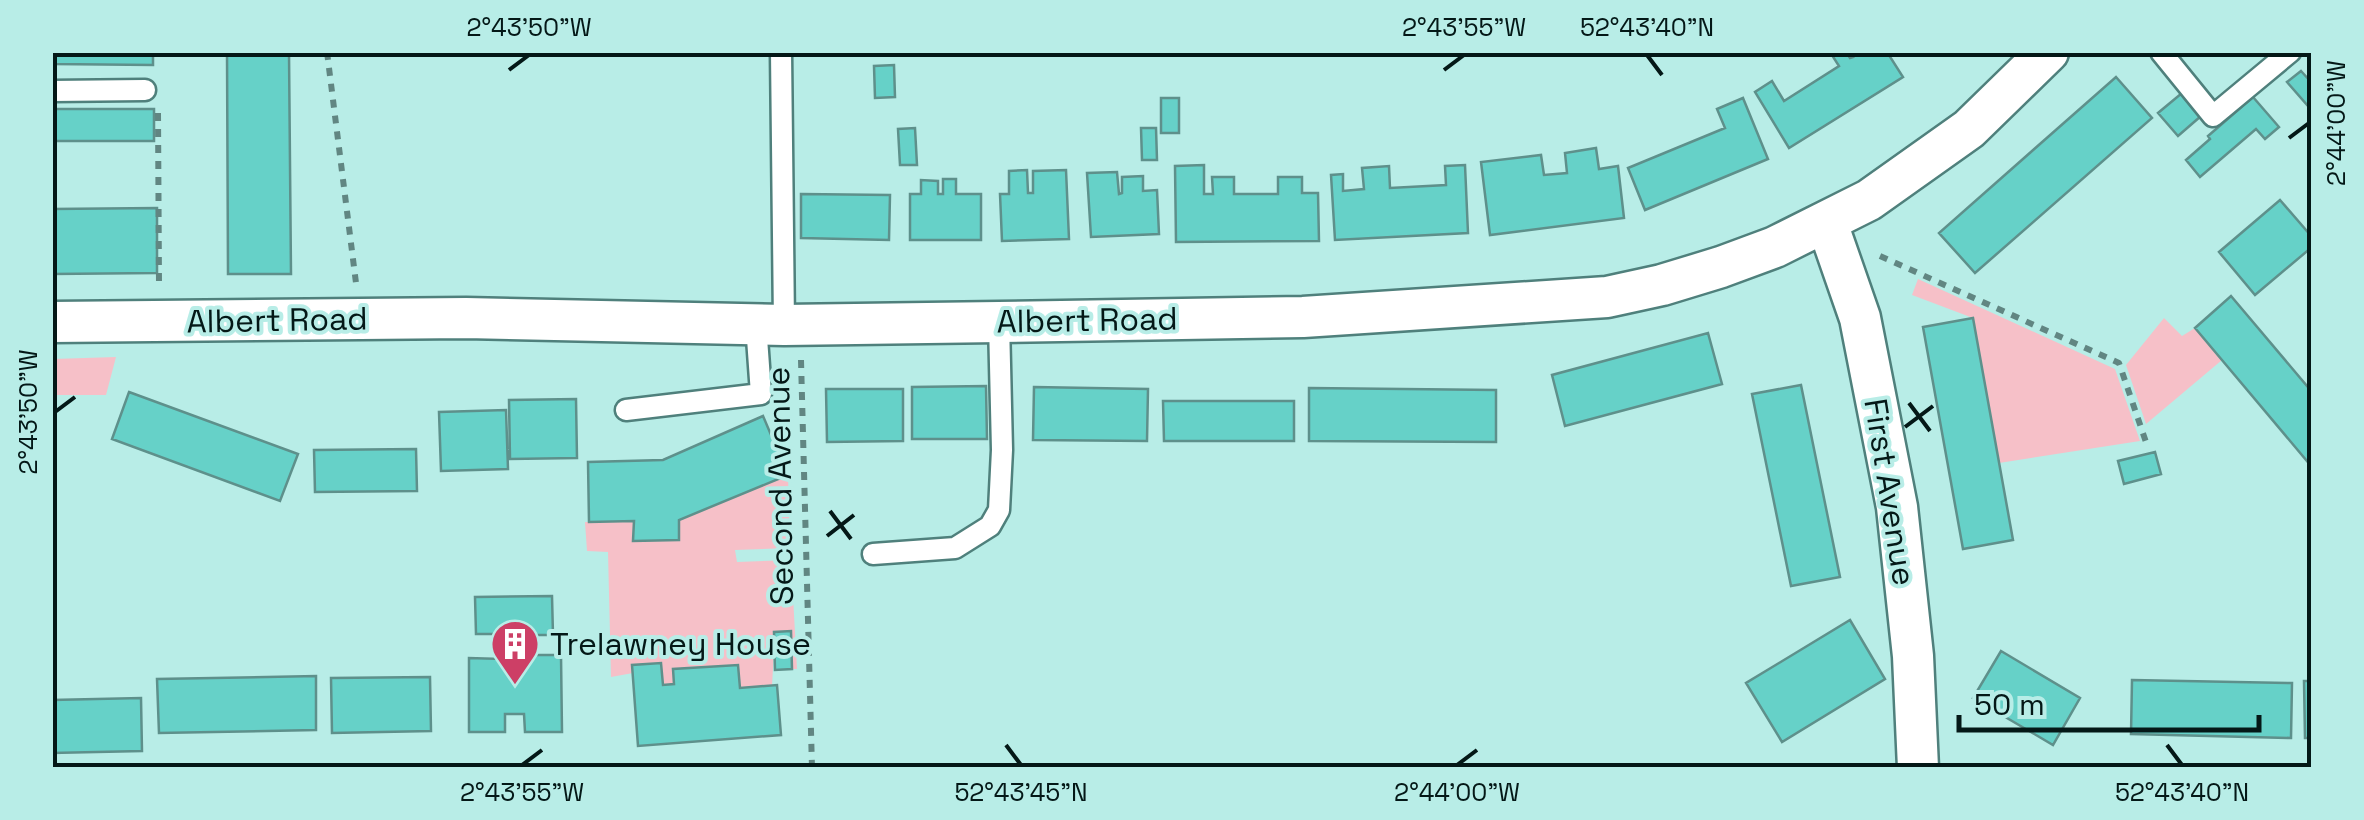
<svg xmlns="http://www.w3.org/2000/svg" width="2364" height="820" font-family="'Space Grotesk',sans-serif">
<rect width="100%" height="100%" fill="#b8ede7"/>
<!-- green -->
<path fill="#f6c0c8" d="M1918,279L2115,369L2140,441L1999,463L1973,318L1912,295Z
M2164,318L2182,336L2195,328L2222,360L2146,424L2126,365Z
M116,357L106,395H53V359Z
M788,475L790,548L735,550L737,562L791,560L797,669H792L791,632H775L772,686L740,688L738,665L674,669V684L663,685L660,663L633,665V673L611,677L608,552L587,551L585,522L634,521V541L679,540V520Z"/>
<!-- building -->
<path fill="#66d1c8" stroke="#5e908b" stroke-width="2.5" d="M52,52H153V65L52,64Z
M227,52H289L291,274H228Z
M1830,52H1846L1850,58L1853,57L1850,52H1887L1903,77L1789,148L1755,92L1772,81L1784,101L1839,66Z
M894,65L895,97L875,98L874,66Z
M2301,71L2312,83V103L2308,106L2287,82Z
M2116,77L2152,118L1975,273L1939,233Z
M2182,93L2201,116L2178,136L2158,113Z
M2253,97L2279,127L2265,139L2256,129L2200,177L2186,160L2210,139L2208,136Z
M1161,98H1179V133H1161Z
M1743,98L1768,159L1645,210L1628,168L1725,128L1717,109Z
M52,109H154V141H52Z
M915,128L917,165H900L898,129Z
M1141,128H1156L1157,160H1142Z
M1596,148L1599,169L1618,166L1624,218L1490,235L1481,162L1541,155L1544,175L1567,173L1565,153Z
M1204,165V194H1213L1212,177H1234V194H1278V177H1302V193H1318L1319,241L1176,242L1175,166Z
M1465,165L1468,233L1335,240L1331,175L1343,174V191L1364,189L1362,168L1389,166L1390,188L1446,185L1445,166Z
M1027,170L1028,193H1033V171L1066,170L1069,239L1002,241L1000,194H1009V171Z
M1117,172L1119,194L1122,193V177L1143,176V191L1157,190L1159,234L1091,237L1087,173Z
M943,179H956V194H981V240H910V194H921V180L938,181V194H943Z
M801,194L890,195L889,240L801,238Z
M2280,200L2312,237V247L2255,295L2219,252Z
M157,208V273L52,274V209Z
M2231,296L2312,392V467L2195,328Z
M1973,318L2013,540L1963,549L1923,327Z
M1708,333L1722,384L1565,426L1552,375Z
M1801,385L1840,577L1791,586L1752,394Z
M986,386L987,439H912V387Z
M1034,387L1148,389L1147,441L1033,440Z
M1309,388L1496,390V442L1309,441Z
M826,389H903V441L827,442Z
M129,392L298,454L280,501L112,439Z
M576,399L577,458L510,459L509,400Z
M1163,401H1294V441H1164Z
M506,410L508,469L441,471L439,412Z
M763,416L788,475L679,520V540L633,541L634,521L589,522L588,462L663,460Z
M416,449L417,491L315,492L314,450Z
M2155,452L2161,474L2124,484L2118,461Z
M552,596L553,635H527V655H561L562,732H525L524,714H505V732H469V658L502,659V634H476L475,597Z
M1850,620L1885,679L1782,742L1746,683Z
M791,631L792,669L775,670L774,632Z
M2001,651L2080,698L2053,745L1973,698Z
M661,663L663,685L674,684L673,669L738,665L740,688L777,685L781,735L638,746L632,665Z
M316,676V730L159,733L157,679Z
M430,677L431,731L332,733L331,678Z
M2132,680L2292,683L2291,738L2131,734Z
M2304,681H2312V738H2305Z
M141,698L142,751L52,753V700Z"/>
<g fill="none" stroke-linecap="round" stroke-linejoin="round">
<!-- lane casing -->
<g stroke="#4f807c" stroke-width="25">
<path id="lane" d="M781,52L784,325
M2161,52L2213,116L2290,52
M52,91L145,90
M626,410L761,394L756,324
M873,554L955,548L990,526L999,510L1002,450L999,322"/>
</g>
<!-- street casing -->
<g stroke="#4f807c" stroke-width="45">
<path id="street" d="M1827,223L1860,318L1897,507L1913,656L1918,768
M52,322L466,318L784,325L999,322L1303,317L1607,297L1662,285L1721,267L1775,247L1869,200L1969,129L2048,52"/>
</g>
<!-- path -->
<path stroke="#618682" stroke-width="6" stroke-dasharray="8 8" stroke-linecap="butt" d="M327,52L356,283
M158,113L159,285
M1880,256L2119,363L2147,445
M801,360L812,768"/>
<!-- lane -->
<use href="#lane" stroke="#fff" stroke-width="20"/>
<!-- street -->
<use href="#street" stroke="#fff" stroke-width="40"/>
</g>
<!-- ticks -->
<path fill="none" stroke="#041817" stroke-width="4" d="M1647,55L1662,75M509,70L529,55M1444,70L1464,55M2289,138L2309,123M1909,403L1930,431M55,412L75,397M1905,427L1933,406M830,511L851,539M827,536L854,515M1006,745L1021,765M2167,745L2182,765M522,765L542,750M1457,765L1477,750"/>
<!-- icons -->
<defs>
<g id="building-pin" transform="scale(2.5)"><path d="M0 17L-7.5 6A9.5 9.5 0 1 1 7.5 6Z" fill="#cd3f66" stroke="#b8ede7"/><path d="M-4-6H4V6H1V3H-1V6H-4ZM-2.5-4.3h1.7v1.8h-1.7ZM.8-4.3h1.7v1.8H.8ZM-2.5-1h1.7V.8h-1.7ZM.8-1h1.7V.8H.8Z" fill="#fff"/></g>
</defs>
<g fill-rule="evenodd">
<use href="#building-pin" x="515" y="644"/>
</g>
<g text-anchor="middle" stroke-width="8" stroke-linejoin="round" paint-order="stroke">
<!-- street labels -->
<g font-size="32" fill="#041817" stroke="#b8ede7">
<text transform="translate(277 320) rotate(-1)" y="11">Albert Road</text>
<text transform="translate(1087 320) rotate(-1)" y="11">Albert Road</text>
<text transform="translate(780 486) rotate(-91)" y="11">Second Avenue</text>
<text transform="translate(1890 492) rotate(81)" y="11">First Avenue</text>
</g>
<!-- poi labels -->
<g font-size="32" fill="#041817" stroke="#b8ede7" text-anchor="start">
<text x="550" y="655">Trelawney House</text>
</g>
</g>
<!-- border -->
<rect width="2364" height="820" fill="none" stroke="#b8ede7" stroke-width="110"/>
<!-- scale -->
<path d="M1959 715v15h300v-15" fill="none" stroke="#041817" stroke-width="5"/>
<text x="1974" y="715" font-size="30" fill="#041817" stroke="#b8ede7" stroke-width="8" paint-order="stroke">50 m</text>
<rect x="55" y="55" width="2254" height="710" fill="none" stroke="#041817" stroke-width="4"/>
<g font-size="25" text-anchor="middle" fill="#041817">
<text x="529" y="36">2°43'50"W</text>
<text x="1464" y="36">2°43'55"W</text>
<text x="1647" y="36">52°43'40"N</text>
<text transform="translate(2336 123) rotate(-90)" y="9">2°44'00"W</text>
<text transform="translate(28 412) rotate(-90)" y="9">2°43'50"W</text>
<text x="522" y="801">2°43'55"W</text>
<text x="1021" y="801">52°43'45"N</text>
<text x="1457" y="801">2°44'00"W</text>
<text x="2182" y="801">52°43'40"N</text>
</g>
</svg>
